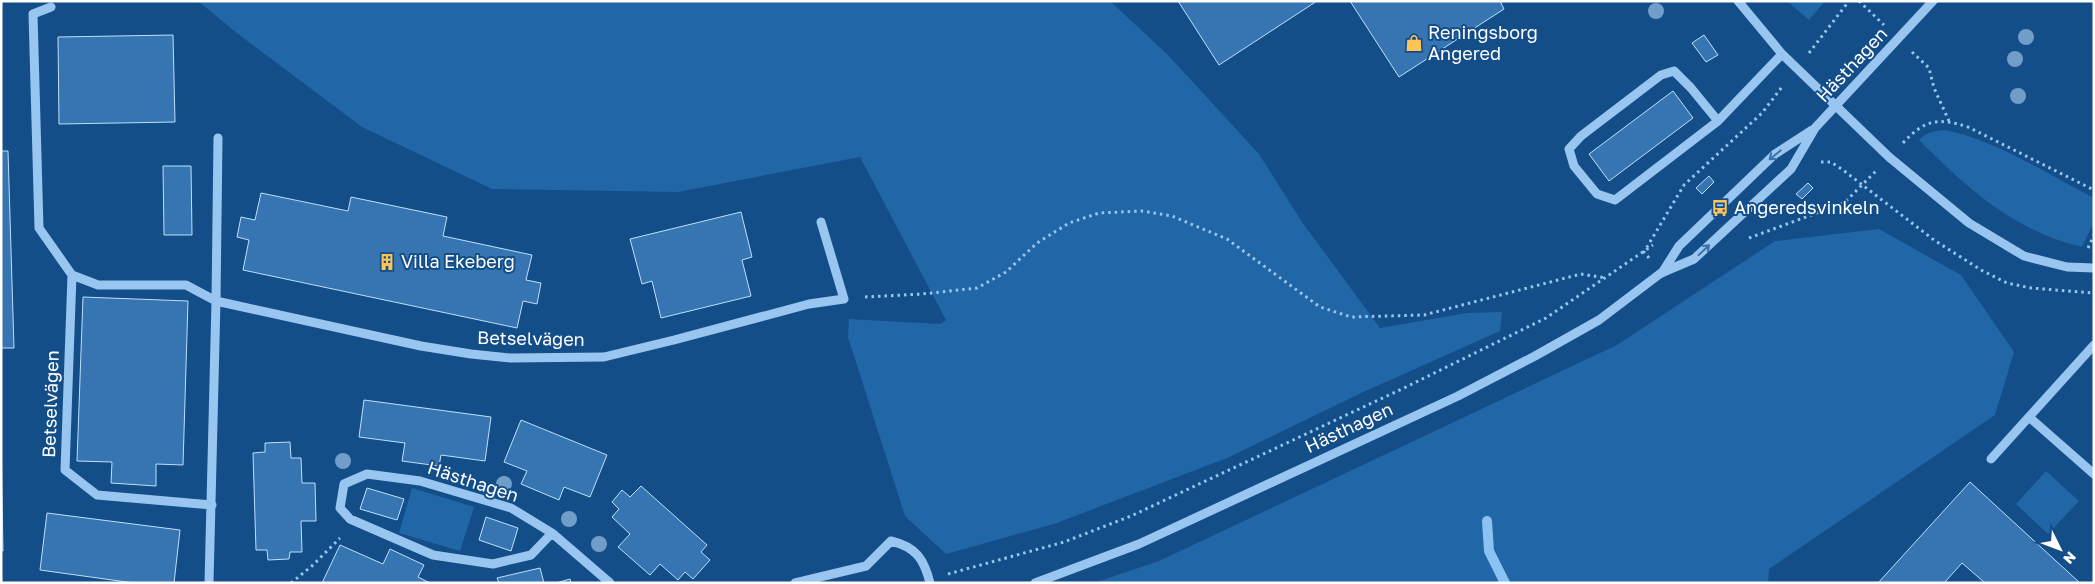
<svg xmlns="http://www.w3.org/2000/svg" width="2095" height="584" font-family="'Golos Text',sans-serif">
<rect width="100%" height="100%" fill="#134e89"/>
<!-- green -->
<path fill="#2166a7" d="M198,1H1110L1168,55L1259,154L1302,222L1380,328L1467,313L1502,312L1500,331L1359,394L1227,458L1054,524L946,554L905,516L848,337L849,319L940,324L946,320L860,157L678,192L492,189L362,127L238,34Z
M1787,1H1825L1809,20Z
M1945,130C1993,139 2050,175 2094,198V222L2082,247C2014,231 1967,188 1919,140C1927,132 1934,131 1945,130Z
M1879,229L1961,275L2014,352L1995,415L1769,569L1768,583H1094L1159,561L1617,345L1775,241Z
M2046,471L2079,501L2048,534L2016,504Z
M412,488L474,507L460,551L399,533Z"/>
<g fill="none" stroke-linecap="round" stroke-linejoin="round">
<!-- stream -->
<path stroke="#8ac2f3" stroke-width="10" d="M1487,521L1489,551L1505,583"/>
</g>
<!-- building -->
<path fill="#3675b1" stroke="#bedffc" d="M1178,1H1317L1219,65Z
M1350,1H1500L1504,9L1399,77Z
M173,35L175,122L59,124L58,37Z
M1704,35L1718,55L1706,62L1692,43Z
M1673,91L1693,118L1609,181L1589,154Z
M1,151H8L14,348H1Z
M163,166H191L192,235H164Z
M1709,176L1714,182L1702,194L1696,188Z
M1808,183L1813,188L1802,199L1796,194Z
M261,193L348,211L351,197L447,217L443,236L532,255L526,280L541,283L537,304L523,301L517,328L243,270L249,240L237,237L241,217L255,220Z
M741,212L752,257L742,260L751,296L661,318L652,281L642,284L630,239Z
M83,297L188,301L183,465L156,464V486L111,483L112,462L77,461Z
M364,400L491,417L485,461L441,455L439,466L402,461L405,443L359,437Z
M521,420L607,455L590,497L564,487L559,500L521,484L527,471L504,462Z
M1,439L3,551H1Z
M290,442L291,458H301L302,483H315L316,521H301L302,552H290L289,559L268,560L267,550H256L253,453L265,452V443Z
M1970,482L2080,583H1985L1962,563L1944,583H1878Z
M641,486L707,545L701,552L710,560L693,579L685,572L678,580L660,564L650,575L618,547L630,534L612,517L619,509L612,502L622,490L630,497Z
M367,488L404,499L397,520L360,509Z
M47,513L180,530L174,583H134L40,570Z
M486,517L518,528L511,551L479,540Z
M340,545L383,564L390,549L424,565L418,577L430,583H322Z
M540,568L544,583H499L497,578Z
M570,579L571,583H556Z"/>
<g fill="none" stroke-linecap="round" stroke-linejoin="round">
<!-- path -->
<path stroke="#98c6f0" stroke-width="3" stroke-dasharray="2.5 4" stroke-linecap="butt" d="M1859,1L1884,25
M1912,52L1929,68L1934,88L1949,121
M1809,53L1849,1
M1903,143C1924,120 1938,117 1968,127L2094,190
M1821,162H1831L1843,170L1934,240L1981,270L2007,283L2031,288L2094,293
M1749,238L1844,203L1876,171
M2088,248L2094,235
M1649,258L1644,252L1684,185L1762,113L1782,87
M865,297L922,294L977,288L1006,272L1037,243L1069,223L1099,213L1142,211L1172,216L1227,239L1320,307L1351,317L1424,315L1581,274L1606,278
M948,574L1064,542L1131,516L1404,388L1546,318L1653,245
M291,583L313,565L340,538"/>
<!-- minor -->
<path stroke="#98c6f0" stroke-width="9" d="M1738,1L1782,54L1889,157L1969,223L2024,256L2067,267L2094,268
M51,7L33,14L39,228L72,275L65,470L97,495L212,505
M1718,121L1691,88L1674,71L1661,75L1581,136L1569,149L1574,166L1597,194L1615,200L1718,121L1782,54
M1662,273L1679,246L1775,154L1812,130
M72,275L98,285H186L216,301L218,138
M2029,417L2094,474
M1991,459L2094,345
M552,533L531,555L493,564L433,555L350,519L340,508L344,484L367,474L420,481L511,508L552,533L610,583
M209,583L216,301L421,346L471,354L511,358L604,357L674,340L809,304L844,299L821,222
M795,583L866,566L891,541C916,547 924,559 930,583
M1035,583L1139,544L1458,396L1535,356L1599,320L1661,273L1694,259L1791,169L1815,128L1933,1"/>
</g>
<!-- trees -->
<g fill="#719ec8">
<circle cx="1656" cy="11" r="8"/>
<circle cx="2026" cy="37" r="8"/>
<circle cx="2015" cy="59" r="8"/>
<circle cx="2018" cy="96" r="8"/>
<circle cx="343" cy="461" r="8"/>
<circle cx="504" cy="484" r="8"/>
<circle cx="569" cy="519" r="8"/>
<circle cx="599" cy="544" r="8"/>
</g>
<!-- one-way arrows -->
<defs><path id="oneway-shaft" d="M-6 0H5M1.5-3L5.5 0L1.5 3" fill="none" stroke-width="1.6" stroke-linecap="round" stroke-linejoin="round" transform="scale(1.25)"/></defs>
<g stroke="#3b72a8">
<use href="#oneway-shaft" transform="translate(1775 155) rotate(141)"/>
<use href="#oneway-shaft" transform="translate(1704 250) rotate(-43)"/>
</g>
<!-- icons -->
<defs>
<g id="shop-bare" transform="scale(1.35)"><path d="M-5-2.5h2.3a2.7 3.5 0 0 1 5.4 0H5L5.5 6h-11ZM-1.5-2.5h3a1.5 2.3 0 0 0-3 0Z" fill="#ffc357" stroke="#134e89" stroke-width="2.5" paint-order="stroke"/></g>
<g id="bus-bare" transform="scale(1.35)"><path d="M-5-6H5V4H4V6H2V4H-2V6H-4V4H-5ZM-3.5-4V0h7V-4ZM-3.5 1.2v1.5H-2V1.2ZM2 1.2v1.5H3.5V1.2Z" fill="#ffc357" stroke="#134e89" stroke-width="2.5" paint-order="stroke"/></g>
<g id="building-bare" transform="scale(1.35)"><path d="M-4-6H4V6H1V3H-1V6H-4ZM-2.5-4.3h1.7v1.8h-1.7ZM.8-4.3h1.7v1.8H.8ZM-2.5-1h1.7V.8h-1.7ZM.8-1h1.7V.8H.8Z" fill="#ffc357" stroke="#134e89" stroke-width="2.5" paint-order="stroke"/></g>
</defs>
<g fill-rule="evenodd">
<use href="#shop-bare" x="1414" y="43"/>
<use href="#bus-bare" x="1720" y="208"/>
<use href="#building-bare" x="387" y="262"/>
</g>
<g text-anchor="middle" stroke-width="4" stroke-linejoin="round" paint-order="stroke">
<!-- poi labels -->
<g font-size="18" fill="#fff" stroke="#134e89" text-anchor="start">
<text x="1428" y="39">Reningsborg<tspan x="1428" dy="21">Angered</tspan></text>
<text x="1734" y="214">Angeredsvinkeln</text>
<text x="401" y="268">Villa Ekeberg</text>
</g>
<!-- street labels -->
<g font-size="18" fill="#fff" stroke="#134e89">
<text transform="translate(1852 65) rotate(-47)" y="6">Hästhagen</text>
<text transform="translate(531 339) rotate(1)" y="6">Betselvägen</text>
<text transform="translate(51 404) rotate(-88)" y="6">Betselvägen</text>
<text transform="translate(1349 428) rotate(-25)" y="6">Hästhagen</text>
<text transform="translate(473 482) rotate(18)" y="6">Hästhagen</text>
</g>
</g>
<!-- border -->
<rect width="2095" height="584" fill="none" stroke="#ffffff" stroke-width="5"/>
<!-- north arrow -->
<g transform="translate(2060 549) rotate(132)" stroke="#134e89" stroke-width="4" paint-order="stroke">
<path d="M0-4L9 19L0 12L-9 19Z" fill="#ffffff"/>
<text y="-8" font-size="14" font-weight="bold" text-anchor="middle" fill="#ffffff">N</text>
</g>
</svg>
